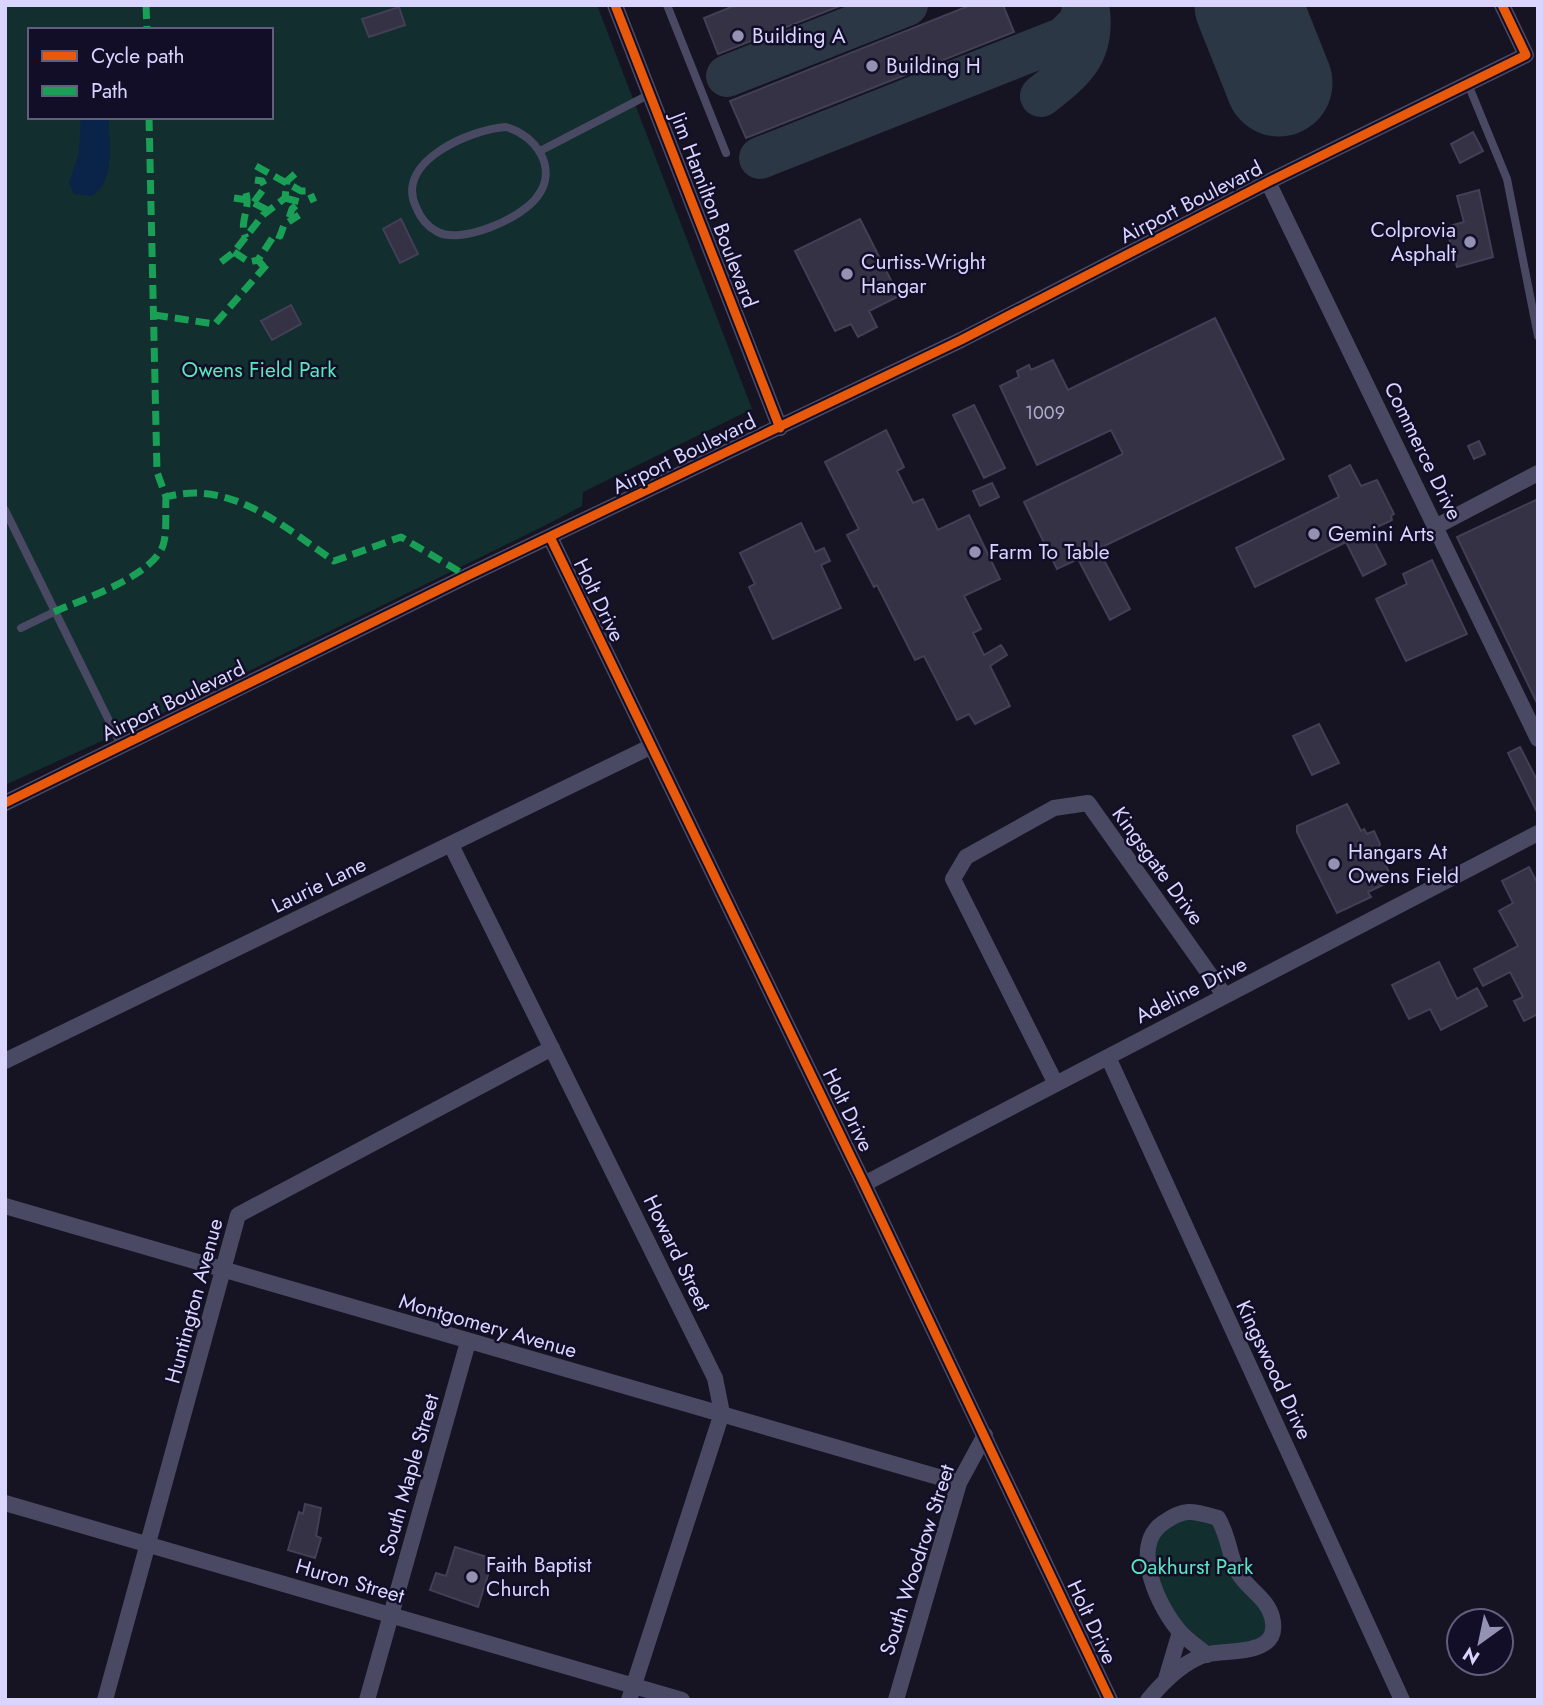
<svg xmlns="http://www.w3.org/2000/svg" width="1543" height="1705" font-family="Jost,sans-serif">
<rect width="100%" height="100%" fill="#161422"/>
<!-- green -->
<path fill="#122e2e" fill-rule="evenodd" d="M5,5H597L752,409L583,492L582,506L540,528L157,716L5,785ZM30,30H271V117H30Z
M1173,1516L1218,1518L1236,1570L1272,1618L1262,1646L1207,1655L1180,1632L1147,1565L1158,1526Z"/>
<!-- water -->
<path fill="#0a2348" d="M81,117H108C110,140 115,183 92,196L74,194L69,183L79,153Z"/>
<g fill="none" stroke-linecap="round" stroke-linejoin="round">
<!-- taxiway -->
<path stroke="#2c3746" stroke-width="42" d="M727,76L907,5
M1041,96C1073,71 1094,55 1089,11
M760,158L1064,38L1080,22L1084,5"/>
<!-- runway -->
<path stroke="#2c3746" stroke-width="107" d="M1248,5L1279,83"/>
</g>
<!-- building -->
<path fill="#343244" stroke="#423f56" stroke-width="2" d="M736,5H839L840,6L718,54L704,18Z
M971,5H1003L1014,32L746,138L730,101Z
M399,7L405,25L369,37L362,19Z
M1473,132L1483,151L1460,163L1451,144Z
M1479,190L1493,257L1457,267L1446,227L1464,222L1457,196Z
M401,219L418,254L400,263L383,229Z
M860,219L899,296L869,311L877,327L858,337L851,324L835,331L795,251Z
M291,305L301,324L272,340L261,321Z
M1215,318L1284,459L1098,549L1130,609L1110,620L1078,559L1057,569L1024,502L1123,454L1111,430L1037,465L1000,386L1019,377L1017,371L1029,365L1031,370L1053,360L1068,390Z
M974,405L1005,468L984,478L953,415Z
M886,430L904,467L897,471L913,503L923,499L938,530L969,515L1000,579L964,596L981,629L973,633L984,655L1001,645L1007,655L990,666L1010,706L975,724L969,714L957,720L924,656L915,660L877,585L874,587L847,535L859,529L825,462Z
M1479,441L1485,454L1474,459L1468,446Z
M1350,465L1361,486L1377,480L1394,514L1391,516L1392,520L1369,531L1386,564L1363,576L1346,542L1255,587L1236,548L1339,497L1329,476Z
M992,483L999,497L980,506L973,491Z
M1538,499V705L1457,537Z
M801,523L815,552L824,548L830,561L821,565L841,608L773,639L749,587L755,584L740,553Z
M1432,560L1467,634L1406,661L1376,599L1407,584L1403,574Z
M1319,724L1339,763L1312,775L1293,736Z
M1520,747L1538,782V814L1508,753Z
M1347,804L1361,831L1364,829L1367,834L1374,831L1380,844L1378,850L1391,876L1387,878L1389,882L1368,892L1371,897L1337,913L1297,832V826Z
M1529,867L1538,884V1014L1524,1021L1514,1001L1523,997L1510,972L1483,986L1474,969L1518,946L1499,911L1513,903L1502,881Z
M1439,962L1457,999L1477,988L1487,1006L1441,1030L1430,1009L1409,1019L1392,985Z
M305,1504L321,1508L316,1536L321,1538L315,1558L288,1550L299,1512L303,1514Z
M455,1547L493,1559L478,1607L430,1590L436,1573L446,1576Z"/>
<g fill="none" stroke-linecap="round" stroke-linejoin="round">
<!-- lane -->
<path stroke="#494963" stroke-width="8" d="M667,5L726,153
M1468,84L1507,179L1538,336
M506,127C536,135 559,169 537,197C522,218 460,246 436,231C427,226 420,217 416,207C394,161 472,129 506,127Z
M540,151L650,94
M5,510L121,745
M21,628L54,612"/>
<!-- street -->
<path stroke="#494963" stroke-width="16" d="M615,5L780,428
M1268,182L1538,739
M1437,526L1538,473
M550,537L864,1184L1110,1700
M5,803L467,576L961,340L1268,182L1526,55L1502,5
M451,845L715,1378L722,1413L629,1700
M1108,1057L1402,1700
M5,1061L650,747
M1056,1084L953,879L966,857L1054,808L1088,803L1225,996
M864,1184L1538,833
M5,1206L959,1483
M5,1503L682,1700
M1166,1679L1180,1632
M105,1700L238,1215L552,1048
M367,1700L468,1342
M896,1700L959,1483L985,1435
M1148,1700C1163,1682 1185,1660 1208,1654C1230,1649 1282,1657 1272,1617C1267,1597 1244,1587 1236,1569C1229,1552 1228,1535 1218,1518C1194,1511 1185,1507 1163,1523C1129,1546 1159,1610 1182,1634C1189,1641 1199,1648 1207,1655"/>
<!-- quiet -->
<path stroke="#1a9f57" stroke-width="7" stroke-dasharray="14 7" stroke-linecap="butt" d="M146,5L147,30
M149,117L157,472L166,497C231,479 284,527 334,561L401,537L467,576
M256,166L301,191H309L314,202
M246,193C251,209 238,223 246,238
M234,198L248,200L269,211
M285,198L300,202L292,209L289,218
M254,202L265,187L262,181L255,180
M234,252L249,262L258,260
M221,262L234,252L263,215L285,198L287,181L296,173
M264,267L258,260L275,234L280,236L284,225L299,215
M154,315L215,324L269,262
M54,612C83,599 145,579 161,550C168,538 165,511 166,497"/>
<!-- cycleway casing -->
<g stroke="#120e28" stroke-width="13">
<path id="cycleway" d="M615,5L780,428
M550,537L864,1184L1110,1700
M5,803L467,576L961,340L1268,182L1526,55L1502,5"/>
</g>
<!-- cycleway -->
<use href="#cycleway" stroke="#e8590c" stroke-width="9"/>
</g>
<!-- markers -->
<g fill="#9591b2" stroke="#120e28" stroke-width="2.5">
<circle cx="738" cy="36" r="7"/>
<circle cx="872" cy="66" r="7"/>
<circle cx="1470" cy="242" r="7"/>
<circle cx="847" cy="274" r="7"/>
<circle cx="1314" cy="534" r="7"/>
<circle cx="975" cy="552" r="7"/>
<circle cx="1334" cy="864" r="7"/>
<circle cx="472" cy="1577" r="7"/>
</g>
<g text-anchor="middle" stroke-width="5" stroke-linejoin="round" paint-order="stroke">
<!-- number labels -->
<g font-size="18" fill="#b0acd0">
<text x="1045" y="419">1009</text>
</g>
<!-- poi labels -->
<g font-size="21" fill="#d9d5ff" stroke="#120e28" text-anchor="start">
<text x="752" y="43">Building A</text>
<text x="886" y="73">Building H</text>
<text x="1456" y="237" text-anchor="end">Colprovia<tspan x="1456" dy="24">Asphalt</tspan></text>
<text x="861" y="269">Curtiss-Wright<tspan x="861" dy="24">Hangar</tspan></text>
<text x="1328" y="541">Gemini Arts</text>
<text x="989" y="559">Farm To Table</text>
<text x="1348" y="859">Hangars At<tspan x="1348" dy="24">Owens Field</tspan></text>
<text x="486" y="1572">Faith Baptist<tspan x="486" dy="24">Church</tspan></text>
</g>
<!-- street labels -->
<g font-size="21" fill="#d9d5ff" stroke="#120e28">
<text transform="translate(1191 202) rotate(-27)" y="7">Airport Boulevard</text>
<text transform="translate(714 210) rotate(69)" y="7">Jim Hamilton Boulevard</text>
<text transform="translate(1423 451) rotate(64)" y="7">Commerce Drive</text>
<text transform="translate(684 454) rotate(-26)" y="7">Airport Boulevard</text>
<text transform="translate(599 600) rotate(64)" y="7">Holt Drive</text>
<text transform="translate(173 701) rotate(-26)" y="7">Airport Boulevard</text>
<text transform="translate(1158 866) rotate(54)" y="7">Kingsgate Drive</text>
<text transform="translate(319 885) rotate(-26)" y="7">Laurie Lane</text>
<text transform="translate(1191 990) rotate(-27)" y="7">Adeline Drive</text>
<text transform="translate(848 1110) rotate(64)" y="7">Holt Drive</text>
<text transform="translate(677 1253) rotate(64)" y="7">Howard Street</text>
<text transform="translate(194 1301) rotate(-75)" y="7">Huntington Avenue</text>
<text transform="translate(488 1326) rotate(16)" y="7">Montgomery Avenue</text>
<text transform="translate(1274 1370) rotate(65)" y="7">Kingswood Drive</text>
<text transform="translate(409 1475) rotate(-74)" y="7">South Maple Street</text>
<text transform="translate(917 1560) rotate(-72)" y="7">South Woodrow Street</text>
<text transform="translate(350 1581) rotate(16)" y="7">Huron Street</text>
<text transform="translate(1092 1622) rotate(65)" y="7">Holt Drive</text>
</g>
<!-- park labels -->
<g font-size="21" fill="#5ae6be" stroke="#120e28">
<text x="259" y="377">Owens Field Park</text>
<text x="1192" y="1574">Oakhurst Park</text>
</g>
</g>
<!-- border -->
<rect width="1543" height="1705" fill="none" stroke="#d9d5ff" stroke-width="14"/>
<!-- legend -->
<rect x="28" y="28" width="245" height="91" fill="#120e28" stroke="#625e7e" stroke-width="2"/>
<rect x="42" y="51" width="35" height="10" fill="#e8590c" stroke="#625e7e" stroke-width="2"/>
<text x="91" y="63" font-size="21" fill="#d9d5ff">Cycle path</text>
<rect x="42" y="86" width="35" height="10" fill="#1a9f57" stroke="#625e7e" stroke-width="2"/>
<text x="91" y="98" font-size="21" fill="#d9d5ff">Path</text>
<!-- north arrow -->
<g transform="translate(1480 1642) rotate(213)"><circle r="33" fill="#120e28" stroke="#625e7e" stroke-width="2"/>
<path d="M0-5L12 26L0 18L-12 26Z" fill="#9591b2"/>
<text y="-10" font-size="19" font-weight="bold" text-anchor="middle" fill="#d9d5ff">N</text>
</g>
</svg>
